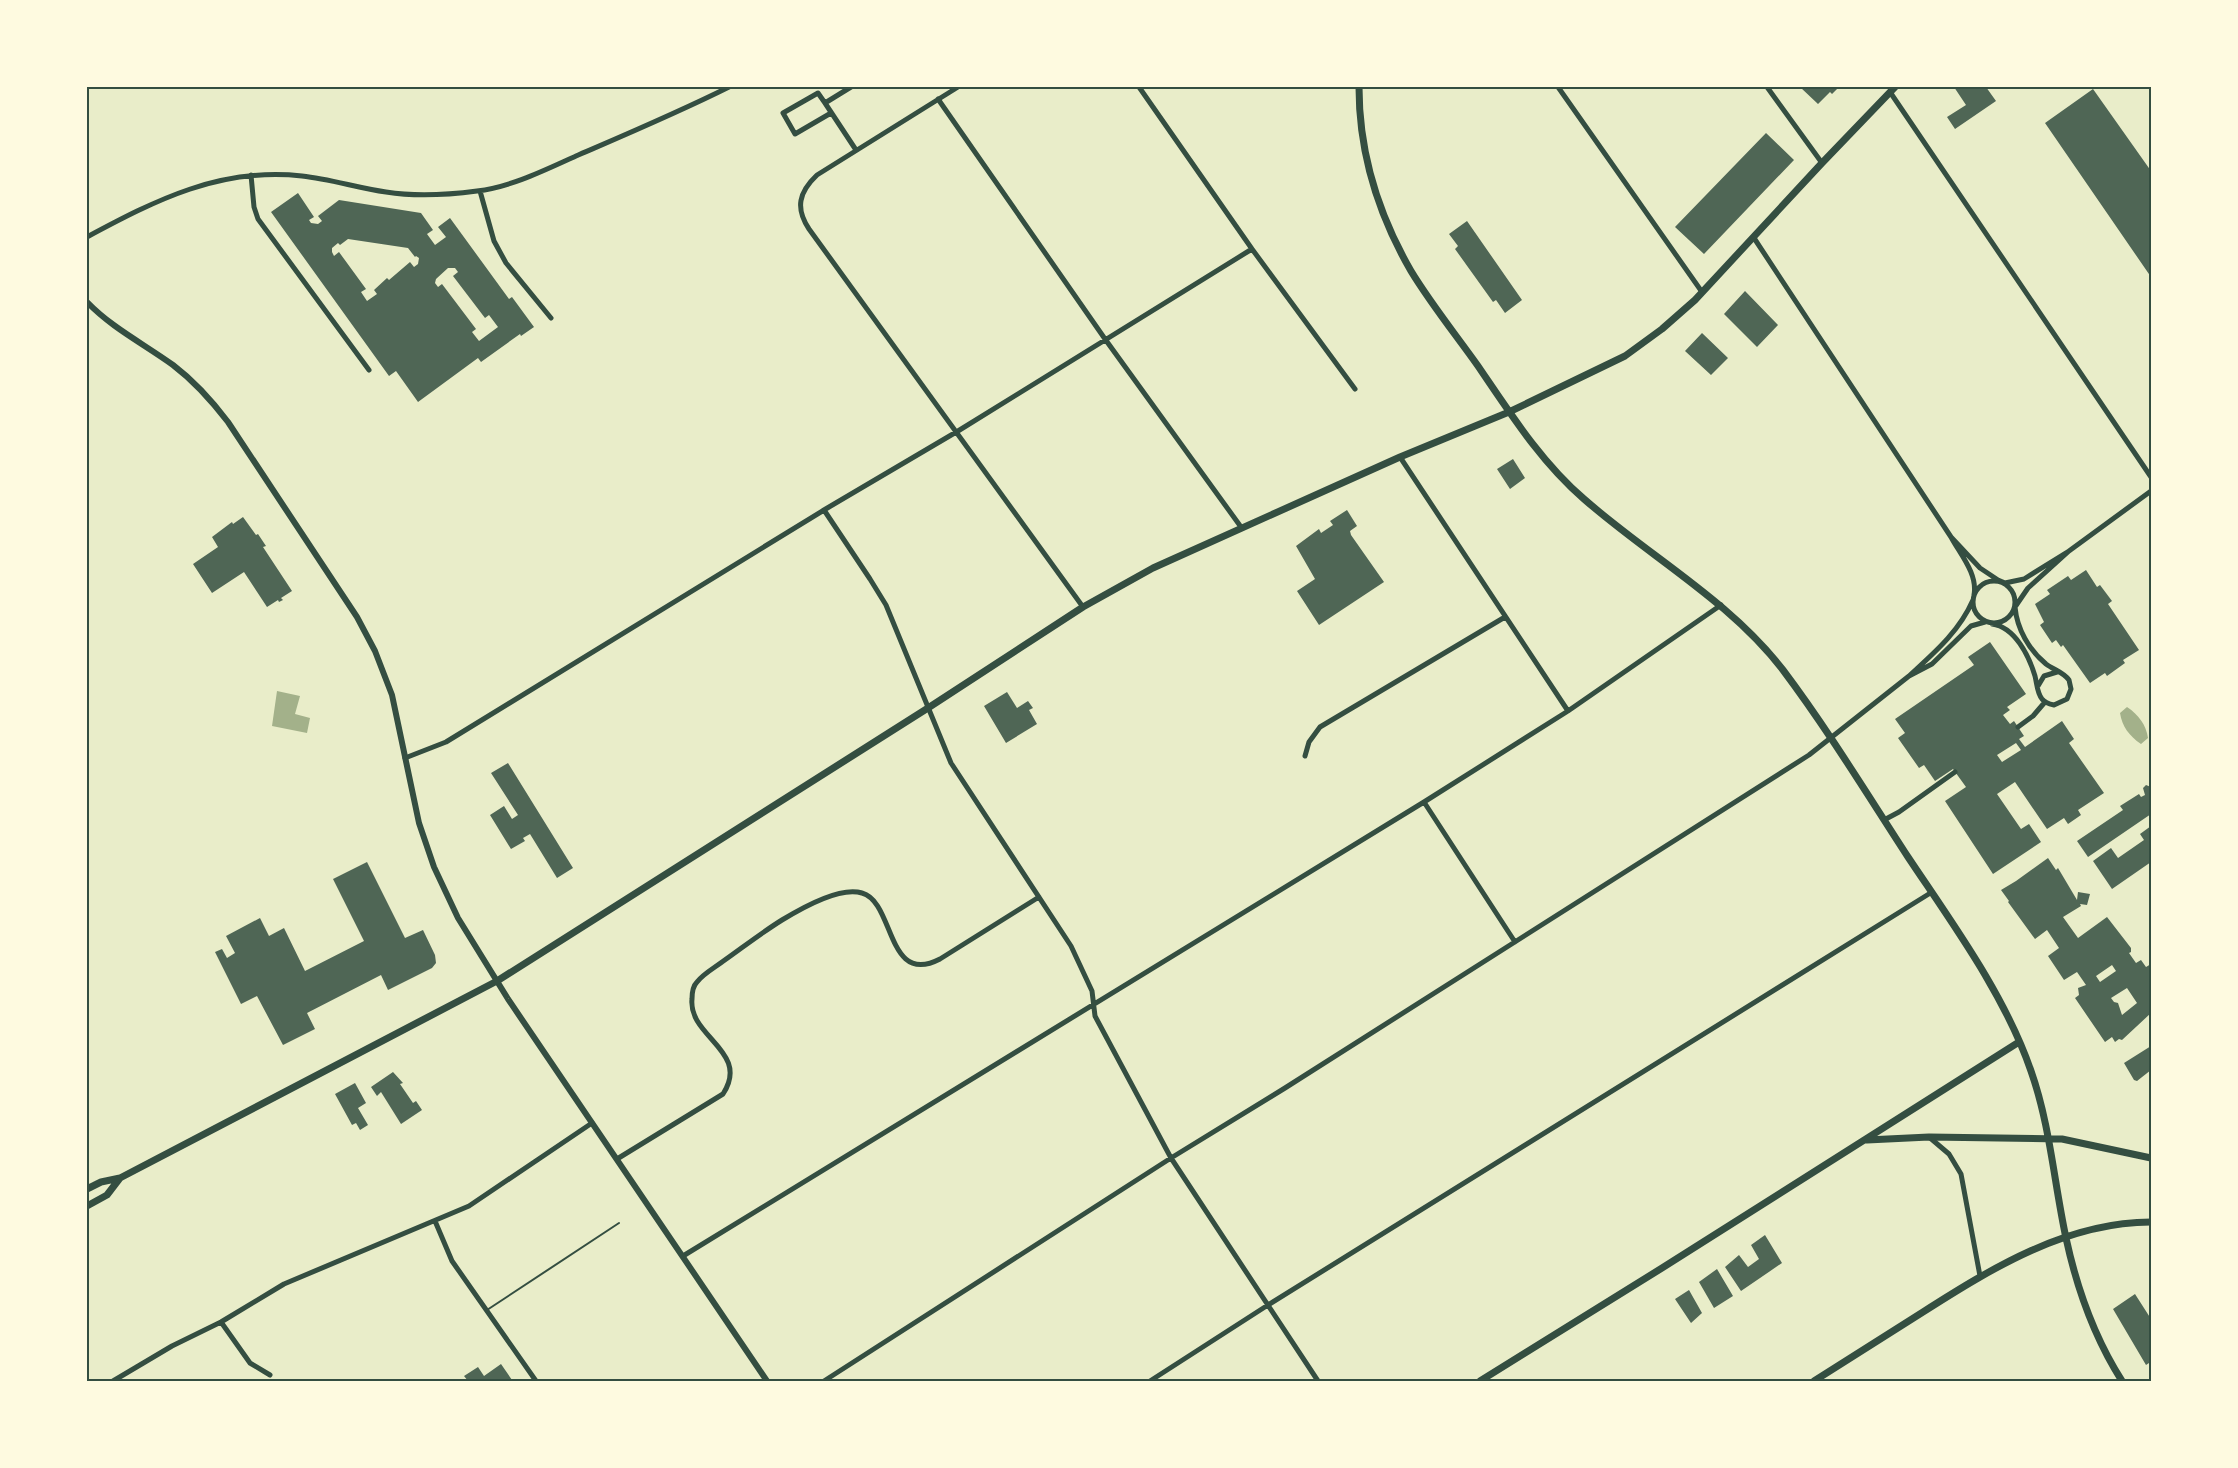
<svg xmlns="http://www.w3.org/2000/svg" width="2238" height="1468" font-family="Jost,sans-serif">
<rect width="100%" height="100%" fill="#e9edc9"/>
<!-- water -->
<path fill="#a3b18a" d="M277,691L300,696L295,714L310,718L307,733L272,726Z
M2127,707C2139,715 2146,725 2148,738L2141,744C2129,736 2122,726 2120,713Z"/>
<!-- building -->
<path fill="#4f6655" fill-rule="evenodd" d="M1800,87H1839L1832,94L1830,92L1818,104Z
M1954,87H1986L1996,101L1955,129L1947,117L1966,105Z
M2093,89L2151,171V277L2045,123Z
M1766,133L1794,160L1704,254L1675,227Z
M298,193L314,217L309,220L311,223L318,224L322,221L318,216L339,200L421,213L433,230L427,234L435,245L446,237L438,227L450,218L509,299L512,297L534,327L521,336L520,334L481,362L478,358L418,402L396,371L389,376L271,212ZM348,239L408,248L415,257L416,256L419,258L418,264L414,267L410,262L389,280L387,278L374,290L377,294L367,301L361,292L366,289L339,252L334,256L332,252V248L338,243L340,245ZM448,268H455L458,272L453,276L485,318L489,315L498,327L479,341L472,332L476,329L442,284L438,287L435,283L436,279Z
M1467,221L1522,300L1505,313L1496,300L1493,302L1455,249L1458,246L1449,234Z
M1745,291L1778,325L1757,347L1724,314Z
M1702,333L1728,358L1711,375L1685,351Z
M1513,459L1525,478L1510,489L1497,469Z
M1347,510L1357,526L1350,531L1351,535L1384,582L1319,625L1297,591L1315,579L1296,546L1319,529L1321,533L1333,525L1330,521Z
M243,517L256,535L258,534L266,546L263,547L292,591L281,598L283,600L279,602L278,600L267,607L244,572L212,593L193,564L218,547L212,537L232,522L233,524Z
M2086,570L2097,587L2100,585L2112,601L2108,604L2139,650L2123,660L2125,663L2107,676L2105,673L2090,683L2063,645L2061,647L2056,640L2052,643L2040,625L2044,622L2035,604L2050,594L2047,590L2068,576L2071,580Z
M1990,642L2026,694L2007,707L2010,710L2003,715L2010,724L2014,721L2024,736L2019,739L2025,747L2062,721L2074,739L2069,743L2104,793L2078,810L2081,815L2068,824L2064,818L2047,829L2015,782L1997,794L2021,829L2029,824L2041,842L1993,874L1945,801L1966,787L1953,769L1935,781L1924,765L1919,768L1898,738L1905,733L1895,719L1974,665L1968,657ZM2016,743L2021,750L2002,762L1997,755Z
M1007,692L1017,708L1028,701L1033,708L1029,710L1037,724L1006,743L984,706Z
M508,763L573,868L557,878L530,834L523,838L525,841L511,849L490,815L504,806L512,819L518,815L491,773Z
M2146,785L2151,787V814L2088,857L2077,841L2123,810L2120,806L2139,794L2141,797L2145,795L2143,788Z
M2151,826V862L2112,889L2093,861L2111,848L2118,858L2144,840L2140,834Z
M2048,858L2056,870L2058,868L2077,900L2078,892L2090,894L2087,905L2080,904L2081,906L2063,917L2078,938L2107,917L2131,948V952L2129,953L2136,963L2141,960L2146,967L2151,964V1013L2122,1040L2119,1039L2115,1042L2112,1037L2105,1042L2075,998L2079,995L2078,988L2086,985L2077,972L2064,980L2048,956L2059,948L2047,930L2035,939L2008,902L2009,901L2001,890L2016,881ZM2112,965L2116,971L2100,982L2096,976ZM2127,988L2137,1003L2122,1015L2118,1003L2114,1002L2111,998Z
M367,862L405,938L423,930L435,955L436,963L432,968L388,990L381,975L307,1013L315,1029L283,1045L257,996L241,1004L215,952L222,949L227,958L235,953L226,936L260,918L269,936L284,928L305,971L364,941L333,879Z
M2151,1046V1070L2137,1081L2134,1080L2124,1063Z
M393,1072L403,1083L400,1084L413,1103L416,1101L422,1110L401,1124L381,1092L377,1096L371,1087Z
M355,1083L366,1103L358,1108L368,1125L360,1130L356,1123L352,1125L335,1094Z
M1765,1235L1782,1263L1741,1291L1725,1267L1739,1255L1748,1267L1759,1259L1751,1245Z
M1717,1269L1733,1296L1714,1308L1699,1282Z
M1689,1290L1702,1313L1691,1323L1675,1299Z
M2135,1294L2151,1319V1367L2149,1363L2146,1365L2113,1309Z
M501,1364L512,1380L510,1381H468L464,1376L478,1367L484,1376Z"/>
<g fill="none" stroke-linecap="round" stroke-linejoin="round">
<!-- service -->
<path stroke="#344e41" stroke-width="2" d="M487,1310L619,1223"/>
<!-- minor -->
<path stroke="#344e41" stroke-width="5" d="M851,87L825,103L856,150
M958,87L817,175C799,192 795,208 809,229L1083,607
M1139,87L1252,249L1355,389
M1558,87L1702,292
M1767,87L1822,163
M1890,92L2151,477
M938,99L1105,339L1241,527
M825,103L818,93L783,113L795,134L831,113
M251,175L254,207L258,219L369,370
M480,191L494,241L506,263L551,318
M87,237C156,200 220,167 302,176C330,179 358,188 386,192C417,197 447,195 477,191C511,187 545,170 576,156C627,134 679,112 729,87
M1754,238L1951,537
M1400,457L1568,711
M824,510L870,579L886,605L951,763L1071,946L1092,991L1095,1016L1171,1158L1318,1381
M2069,551L2151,491
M1973 602a21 21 0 1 1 42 0a21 21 0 1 1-42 0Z
M1974,595C1978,574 1960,554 1951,537L1980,568L1998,580L2005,583L2024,579L2069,551L2028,588L2015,607C2017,629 2029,650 2046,664C2054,670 2063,672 2069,680L2071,689L2067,699L2054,705C2049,704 2045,703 2042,699C2037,693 2037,684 2035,676C2029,656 2015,627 1992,624
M1973,600C1959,632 1934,653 1909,676L1932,664L1971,626L1985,622
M2038,686L2044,676L2057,672
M2018,727L2033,716L2045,702
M1305,756L1309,742L1320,727L1505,617
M405,758L446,742L824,510L958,431L1252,249
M1424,802L1515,942
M1884,820L1899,812L1955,772
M1929,1137L1949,1154L1961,1174L1980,1276
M617,1159L723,1094C751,1051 688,1037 692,999C692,993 693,986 697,982C703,974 714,968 722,962C742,948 761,933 782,920C800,909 840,886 862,893C895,902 886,987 940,959L1039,897
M435,1221L452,1261L536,1381
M683,1256L1424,802L1568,711L1721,605
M221,1322L250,1363L270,1375
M113,1381L172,1346L221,1322L284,1284L469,1206L592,1123
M824,1381L1171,1158L1285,1088L1809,755L1909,676
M1150,1381L1268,1305L1932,892"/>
<!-- tertiary -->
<path stroke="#344e41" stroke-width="6" d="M87,302C112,328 144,344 173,365C194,381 212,401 228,422L357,617L375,651L392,695L419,823L434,867L458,918L508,999L767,1381"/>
<!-- secondary -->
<path stroke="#344e41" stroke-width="7" d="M1359,87C1359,152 1378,214 1411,271C1431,304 1456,335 1478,366C1510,413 1541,462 1584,499C1650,557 1729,600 1783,670C1828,730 1867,794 1908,857C1952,923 2005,995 2031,1071C2050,1125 2054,1182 2066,1238C2077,1289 2094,1337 2122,1381
M1867,1140L1929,1137L2062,1139L2151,1158
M87,1189L101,1182L120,1178L497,981L928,708L1083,607L1153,568L1400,457L1509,412L1625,356L1662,329L1695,300L1822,163L1895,87
M87,1206L107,1195L120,1178
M1480,1381L1662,1268L2019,1042
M1814,1381C1850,1358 1887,1335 1923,1312C1992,1268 2067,1222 2151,1222"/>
</g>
<!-- border -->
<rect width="2238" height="1468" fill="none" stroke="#fefae0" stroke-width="177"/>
<rect x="88" y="88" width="2062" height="1292" fill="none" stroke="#344e41" stroke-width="2"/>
</svg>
